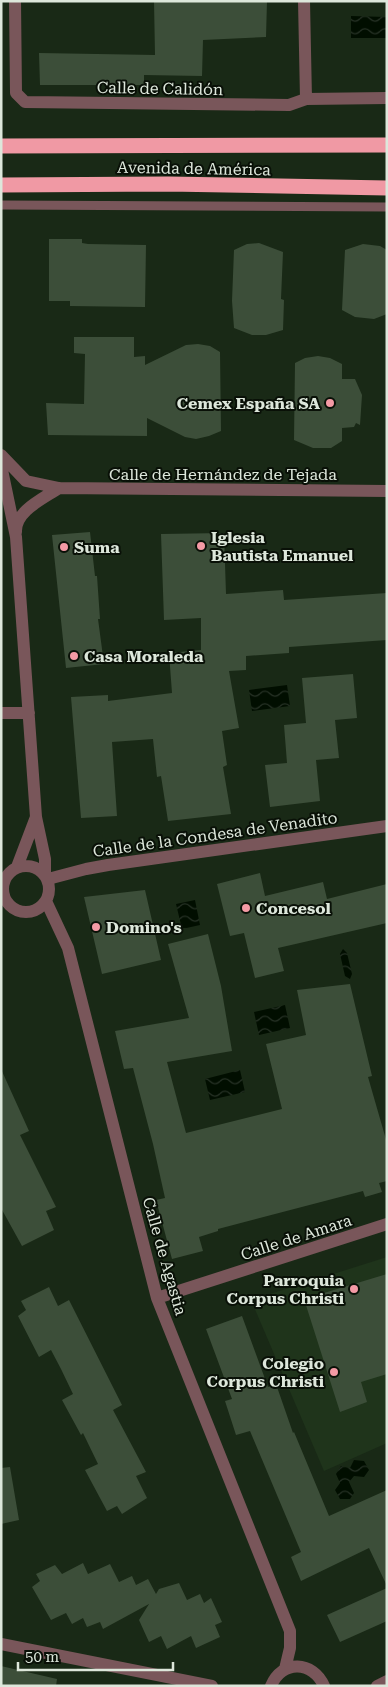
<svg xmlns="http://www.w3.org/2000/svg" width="388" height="1687" font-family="'Roboto Serif',serif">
<defs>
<pattern id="water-waves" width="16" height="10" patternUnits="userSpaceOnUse" patternTransform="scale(1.25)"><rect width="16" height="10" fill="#010e00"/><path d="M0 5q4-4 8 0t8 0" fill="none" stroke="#263125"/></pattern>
</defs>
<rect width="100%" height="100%" fill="#192916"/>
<!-- built -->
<path fill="#1f341b" d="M387,1257V1443L324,1471L251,1300Z"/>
<!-- water -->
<path fill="url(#water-waves)" d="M351,16L387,17V38H351Z
M287,685L290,706L252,711L249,690Z
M195,900L200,925L182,929L176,904Z
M343,949L347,953L352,974L350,979L345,976L340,954Z
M285,1005L290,1028L259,1035L254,1012Z
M240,1070L245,1092L210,1100L205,1079Z
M354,1460L364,1461L369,1470L364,1477L354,1476L349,1482L354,1493L350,1499H340L335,1490L340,1483L336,1474L341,1466L350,1468Z"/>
<!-- building -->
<path fill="#3c4e39" d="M154,1H267L266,37L203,40L202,76L144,75V85H40L39,53L155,55Z
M49,239H82V243L88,244L146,245L145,307L70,306V301H49Z
M259,243L283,252L281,299L284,300L283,330L266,335H252L234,328L232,301L234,250L247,244Z
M363,244L380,246L387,250V314L374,319L355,317L342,310L345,250Z
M74,337H134V357L145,356V365L186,345L198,344L210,346L220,352L221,431L209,436L196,439L185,437L147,418V436L48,435L46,403L84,404L85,354L74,353Z
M318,356L330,358L342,364V379H355L362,395L360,425L356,423L354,427L342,428V441L331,448H313L294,440L295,363L305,358Z
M90,532L95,576H97L100,619H98L104,664L66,668L52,535Z
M224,533L226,594L283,590L284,600L387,593V640L289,647V653L246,656V670L229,671L239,728L222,731L227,765L223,767L231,814L168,821L161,776L157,777L153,739L112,742L117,816L81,818L71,697L108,695V701L172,693L169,653L201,650V618L164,620L161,534Z
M353,674L357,718L335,720L339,758L316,760L320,801L270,807L265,765L287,763L284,725L306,723L302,678Z
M260,873L265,896L323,882L327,899L387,884V923L278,948L284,971L255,978L244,933L230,936L217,884Z
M145,890L161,960L102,974L84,897Z
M208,934L221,986L232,1051L167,1062L186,1133L282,1109L266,1044L306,1035L297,990L350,984L372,1076L368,1077L387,1143V1181L379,1183L382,1192L365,1197L363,1191L218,1229V1231L199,1237L203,1251L172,1259L156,1200L165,1198L153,1144L133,1068L124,1069L115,1031L189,1018L168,944Z
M1,1069L29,1131L20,1135L56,1207L46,1211L54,1230L22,1246L1,1208Z
M387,1274V1374L361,1382L367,1402L340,1412L304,1299Z
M49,1287L58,1306L69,1300L122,1405L113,1410L146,1472L136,1476L147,1498L122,1514L117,1506L107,1511L85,1470L98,1464L83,1433L81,1435L62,1400L73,1394L61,1369L51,1350L39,1357L18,1316L26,1310L21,1301Z
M242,1316L268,1387L276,1384L293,1433L294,1432L329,1516L387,1490V1586L369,1548L301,1581L291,1557L301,1552L250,1431L236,1435L225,1401L232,1399L206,1329Z
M10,1467L19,1520L1,1524V1468Z
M83,1563L88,1574L110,1564L119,1582L132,1576L136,1585L148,1579L156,1594L159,1589L179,1583L187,1600L200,1594L204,1603L211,1598L222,1622L215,1625L220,1637L196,1648L191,1636L167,1649L161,1636L149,1642L139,1620L149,1604L103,1629L100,1622L87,1627L83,1618L72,1624L66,1613L51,1620L32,1587L40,1581L36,1574L55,1565L62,1574Z
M387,1588V1621L340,1642L327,1615Z
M1,1666L57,1679L56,1686H1Z"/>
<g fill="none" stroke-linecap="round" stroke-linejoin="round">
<!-- service -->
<path stroke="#79565a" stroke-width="9" d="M1,205L387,207"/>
<!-- minor -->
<path stroke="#79565a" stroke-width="12" d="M15,1L16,93L25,102L289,105L306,99L387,98
M304,1L306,99
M1,455L26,481L59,488L387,491
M1,465L16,537L36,817L45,859V874
M16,532C15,511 43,499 59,488
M1,713H29
M3 889a23 23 0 1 1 46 0a23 23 0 1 1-46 0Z
M17,867L36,817
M48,879L86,869L108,865L387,826
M46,901L68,948L157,1298L290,1631V1648L285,1669
M157,1298L387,1224
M1,1644L212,1686
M271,1686C282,1659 313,1661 324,1686
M377,1686L387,1681"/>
<!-- motorway -->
<path stroke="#f099a4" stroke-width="15" d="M1,146L387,145
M1,185L168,184L387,188"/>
</g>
<!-- markers -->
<g fill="#f49aa5" stroke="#091007" stroke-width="2">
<circle cx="330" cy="403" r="5"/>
<circle cx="201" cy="546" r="5"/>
<circle cx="64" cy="547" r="5"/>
<circle cx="74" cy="656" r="5"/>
<circle cx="246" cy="908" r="5"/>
<circle cx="96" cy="927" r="5"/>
<circle cx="354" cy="1289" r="5"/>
<circle cx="334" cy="1372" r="5"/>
</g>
<g text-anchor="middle" stroke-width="4" stroke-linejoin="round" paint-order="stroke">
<!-- street labels -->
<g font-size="16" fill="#dde7db" stroke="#091007">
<text transform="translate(160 88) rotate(1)" y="6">Calle de Calidón</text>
<text transform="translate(194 168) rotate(1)" y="6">Avenida de América</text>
<text x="223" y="480">Calle de Hernández de Tejada</text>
<text transform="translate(215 834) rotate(-8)" y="6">Calle de la Condesa de Venadito</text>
<text transform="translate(296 1237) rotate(-18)" y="6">Calle de Amara</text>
<text transform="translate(165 1256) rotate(74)" y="6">Calle de Agastia</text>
</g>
<!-- poi labels -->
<g font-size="16" font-weight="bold" fill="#dde7db" stroke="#091007" text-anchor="start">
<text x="320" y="409" text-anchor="end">Cemex España SA</text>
<text x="211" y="543">Iglesia<tspan x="211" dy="18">Bautista Emanuel</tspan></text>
<text x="74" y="553">Suma</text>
<text x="84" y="662">Casa Moraleda</text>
<text x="256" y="914">Concesol</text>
<text x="106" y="933">Domino's</text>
<text x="344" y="1286" text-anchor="end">Parroquia<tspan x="344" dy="18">Corpus Christi</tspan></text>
<text x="324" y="1369" text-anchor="end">Colegio<tspan x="324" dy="18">Corpus Christi</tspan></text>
</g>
</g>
<!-- border -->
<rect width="388" height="1687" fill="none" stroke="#dde7db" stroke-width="5"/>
<!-- scale -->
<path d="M18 1662v8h155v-8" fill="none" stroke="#dde7db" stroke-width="2.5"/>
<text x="25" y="1662" font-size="15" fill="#dde7db" stroke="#091007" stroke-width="4" paint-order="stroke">50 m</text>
</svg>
